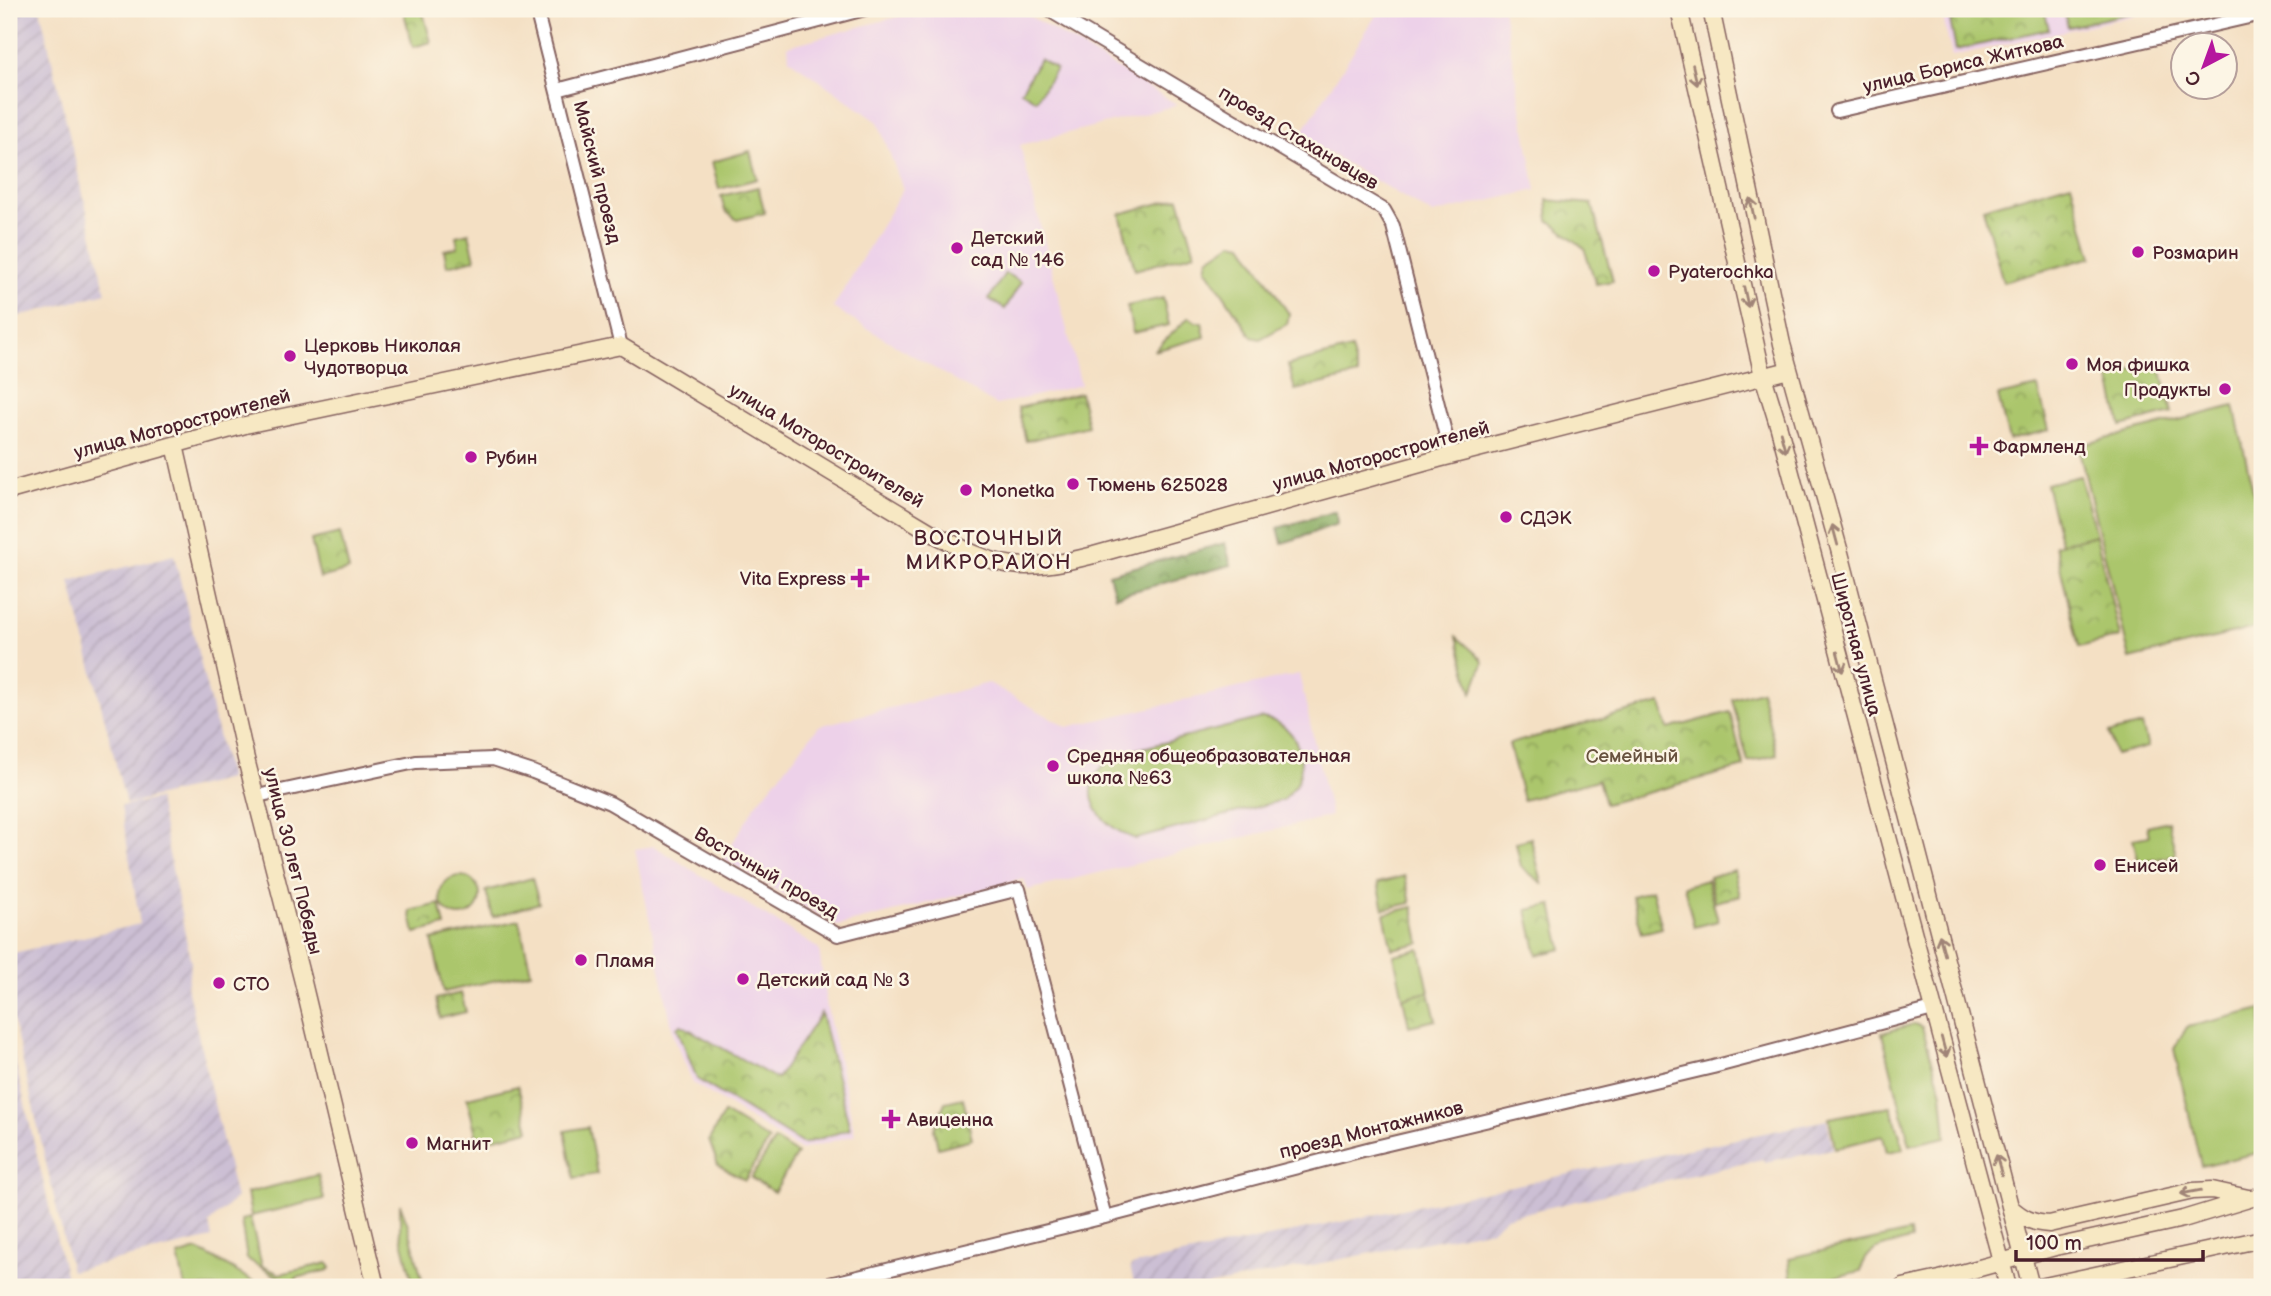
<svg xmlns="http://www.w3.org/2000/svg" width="2271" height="1296" font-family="'Balsamiq Sans',sans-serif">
<defs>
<pattern id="industrial-furrows" width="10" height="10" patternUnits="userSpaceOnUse" patternTransform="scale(1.75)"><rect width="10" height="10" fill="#ccbfd4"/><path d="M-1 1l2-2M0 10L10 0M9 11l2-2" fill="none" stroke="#b1a4b6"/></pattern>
<pattern id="forest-crowns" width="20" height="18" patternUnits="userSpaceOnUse" patternTransform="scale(1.75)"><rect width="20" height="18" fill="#88ab60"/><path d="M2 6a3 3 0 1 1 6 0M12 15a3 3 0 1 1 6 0" fill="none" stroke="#718b4f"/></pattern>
<pattern id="park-crowns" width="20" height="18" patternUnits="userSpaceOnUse" patternTransform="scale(1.75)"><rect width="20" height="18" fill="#abc66c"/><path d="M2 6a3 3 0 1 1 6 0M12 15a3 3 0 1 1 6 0" fill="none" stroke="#8da059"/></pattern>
</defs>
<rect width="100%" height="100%" fill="#fcf5e5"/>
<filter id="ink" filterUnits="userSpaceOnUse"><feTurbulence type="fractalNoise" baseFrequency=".0143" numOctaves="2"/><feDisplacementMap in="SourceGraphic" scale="14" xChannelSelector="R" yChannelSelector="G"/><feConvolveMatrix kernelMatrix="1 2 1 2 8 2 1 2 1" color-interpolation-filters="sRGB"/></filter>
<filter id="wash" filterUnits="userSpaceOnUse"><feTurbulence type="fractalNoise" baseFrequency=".00686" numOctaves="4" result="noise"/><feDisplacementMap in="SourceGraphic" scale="28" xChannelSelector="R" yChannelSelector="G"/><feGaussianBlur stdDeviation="1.57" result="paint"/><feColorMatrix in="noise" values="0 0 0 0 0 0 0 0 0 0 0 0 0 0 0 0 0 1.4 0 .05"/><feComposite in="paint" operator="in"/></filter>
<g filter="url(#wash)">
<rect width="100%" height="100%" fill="#f4e0c4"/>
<!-- built -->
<path fill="#edd1e9" d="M927,9H1018L1178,105L1020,145L1081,385L996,405L833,308L903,189L878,122L789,59L788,46Z
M1380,9H1503L1536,190L1432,214L1300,136Z
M1941,9H2163L1952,56Z
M1299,674L1331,816L1028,890L1024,879L837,926L723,859L755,806L819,726L989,683L1067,727Z
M654,846L819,949L827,1008L855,1135L800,1150L693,1083L674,1037L635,849Z"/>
<!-- industrial -->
<path fill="url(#industrial-furrows)" d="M9,9H40L106,293L9,319Z
M174,555L229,779L126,804L70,581Z
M158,799L191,963L187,987L236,1198L209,1223L212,1238L71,1271L9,1002V954L140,924L121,806Z
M9,1036L68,1287H9Z
M1827,1120L1833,1149L1764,1162L1763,1159L1506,1217L1492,1229L1202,1287H1135L1130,1266Z"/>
<!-- green -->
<path fill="#abc66c" stroke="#7a724c" stroke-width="2" d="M1040,59L1056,69L1036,100L1021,91Z
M750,151L757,179L719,189L712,162Z
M1233,242L1243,244L1289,314L1287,324L1260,339L1252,337L1206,268L1208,259Z
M1005,273L1021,282L1005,309L989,299Z
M1163,298L1169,325L1133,333L1127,306Z
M1189,317L1196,322H1202L1205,337L1154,351Z
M2234,406L2262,531V626L2130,659L2078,446Z
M2080,476L2096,535L2061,544L2046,484Z
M1457,637L1482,659L1483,664L1472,693Z
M1761,691L1777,755L1748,762L1732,699Z
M1262,718C1267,719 1273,720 1278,723C1299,734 1306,762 1297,783C1294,789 1287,795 1283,800L1136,839C1108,829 1078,803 1099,771C1103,765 1110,760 1115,755Z
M2142,725L2148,747L2115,755L2109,733Z
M2168,821L2176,855L2139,863L2133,839L2149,836L2147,826Z
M1531,838V839L1542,883L1521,867L1516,843Z
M440 896a20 20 0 1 1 40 0a20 20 0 1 1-40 0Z
M532,878L539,903L493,917L486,891Z
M1707,880L1718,921L1694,927L1684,886Z
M519,920L531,972L444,992L432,940Z
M1420,949L1429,992L1403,998L1394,955Z
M2262,1009V1152L2201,1166L2174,1049L2187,1027Z
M1914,1024L1922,1027L1942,1093L1946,1137L1910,1145L1882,1033Z
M1891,1106L1904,1149L1887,1152L1883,1136L1835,1148L1829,1118Z
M588,1127L597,1174L574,1178L565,1131Z
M775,1140L797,1154L774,1192L751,1178Z
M318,1175L324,1199L251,1216L247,1193Z
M400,1204L408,1225L423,1283L421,1287H414L400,1232Z
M250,1218L262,1266L280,1274L328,1263L331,1268L329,1270L296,1278L298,1286H293L247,1259L241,1220Z
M1910,1232L1911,1240C1889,1246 1866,1245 1861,1271L1792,1287L1789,1258Z
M197,1250L206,1254L263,1287H185L178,1256Z"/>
<!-- forest -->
<path fill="url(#forest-crowns)" stroke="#696546" stroke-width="2" d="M1336,511L1337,524C1318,530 1302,538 1282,543L1278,528Z
M1225,543L1231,565L1115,596L1109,574Z"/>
<!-- park -->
<path fill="url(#park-crowns)" stroke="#7a724c" stroke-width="2" d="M403,9H422L431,42L413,47Z
M2001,9H2044L2049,29L1956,50L1950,20Z
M2063,9H2148L2068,27Z
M2071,183L2092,257L2003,282L1983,208Z
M758,187L765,213L737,220L725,211L721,196Z
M1179,198L1195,253L1135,270L1120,214Z
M1547,200L1592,204L1613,281L1596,284L1584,248L1549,220Z
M469,233L475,259L447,266L444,250L458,247L456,236Z
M1351,349L1358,375L1295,390L1288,365Z
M2160,363L2172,413L2121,426L2109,376Z
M2038,387L2049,430L2009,440L1998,396Z
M1080,393L1088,426L1026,441L1018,408Z
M340,533L349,570L320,578L311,540Z
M2096,535L2120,637L2079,647L2055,545Z
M1661,703L1668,729L1730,712L1744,767L1605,804L1598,780L1523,800L1509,744Z
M1734,870L1740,896L1715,902L1709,877Z
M1405,876L1411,903L1384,909L1378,883Z
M1652,890L1662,928L1642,933L1632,896Z
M440,904L445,926L415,933L410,911Z
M1552,905L1562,949L1537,955L1527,910Z
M1413,907L1420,943L1392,949L1384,914Z
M1429,992L1436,1020L1409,1026L1403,998Z
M461,993L466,1012L440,1018L436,999Z
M821,1013L850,1129L803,1144L697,1079L677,1027L681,1025L777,1079Z
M518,1086L529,1130L478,1142L467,1098Z
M963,1098L972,1139L938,1148L934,1129L945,1102Z
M724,1113L769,1140L745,1180L718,1165L709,1140Z"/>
</g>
<g filter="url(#ink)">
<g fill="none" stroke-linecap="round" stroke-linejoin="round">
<!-- street casing -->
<g stroke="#866361" stroke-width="16">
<path id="street" d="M536,9L621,346
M1047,9L1384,210L1393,226L1451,456
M557,90L865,9
M1837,111L2262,14
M257,796L416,762L493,759L533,772L610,803L838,935L1019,889L1105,1217
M817,1287L1105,1217L1371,1148L1713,1067L1933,1009"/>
</g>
<!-- secondary casing -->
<g stroke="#866361" stroke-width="19">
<path id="secondary" d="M1679,9L1763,376L1779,428L2008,1287
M1711,9L1782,344L1839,549L2031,1287
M175,445L246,759L303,982L376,1287
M9,491L245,425L621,346L934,534C1001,569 1019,574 1094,555L1438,459L1789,370
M2010,1207C2022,1218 2032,1223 2049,1224L2193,1191L2212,1190L2248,1198
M1903,1287L1940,1279L2055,1247L2183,1219L2262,1195
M2040,1287L2262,1239"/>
</g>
<!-- street -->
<use href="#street" stroke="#fff" stroke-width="12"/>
<!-- secondary -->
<use href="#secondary" stroke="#f7e8c3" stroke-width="16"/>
</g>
<!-- one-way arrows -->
<defs><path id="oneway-shaft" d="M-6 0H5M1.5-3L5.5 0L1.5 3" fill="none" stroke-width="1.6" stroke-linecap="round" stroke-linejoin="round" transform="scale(1.75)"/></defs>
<g stroke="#a08477">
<use href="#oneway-shaft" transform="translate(1695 75) rotate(77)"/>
<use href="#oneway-shaft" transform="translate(1752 208) rotate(-102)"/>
<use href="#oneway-shaft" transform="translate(1746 297) rotate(78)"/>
<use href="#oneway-shaft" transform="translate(1783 442) rotate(75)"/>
<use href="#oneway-shaft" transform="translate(1835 535) rotate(-105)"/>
<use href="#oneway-shaft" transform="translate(1840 662) rotate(75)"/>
<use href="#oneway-shaft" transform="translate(1942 945) rotate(-105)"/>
<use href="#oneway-shaft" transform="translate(1944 1047) rotate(75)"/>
<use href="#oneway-shaft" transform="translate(1999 1165) rotate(-105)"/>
<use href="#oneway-shaft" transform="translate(2191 1192) rotate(170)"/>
</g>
</g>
<!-- markers -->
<g fill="#b5179e" stroke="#fcf5e5" stroke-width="2.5">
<circle cx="957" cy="248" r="7"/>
<circle cx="2138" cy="252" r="7"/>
<circle cx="1654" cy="271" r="7"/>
<circle cx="290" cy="356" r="7"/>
<circle cx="2072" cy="364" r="7"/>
<circle cx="2225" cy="389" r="7"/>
<path d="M1975.5 435.5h7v7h7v7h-7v7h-7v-7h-7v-7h7z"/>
<circle cx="471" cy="457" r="7"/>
<circle cx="1073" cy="484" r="7"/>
<circle cx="966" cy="490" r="7"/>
<circle cx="1506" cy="517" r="7"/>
<path d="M856.5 567.5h7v7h7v7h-7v7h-7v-7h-7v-7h7z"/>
<circle cx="1053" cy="766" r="7"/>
<circle cx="2100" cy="865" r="7"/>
<circle cx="581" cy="960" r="7"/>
<circle cx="743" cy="979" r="7"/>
<circle cx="219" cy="983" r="7"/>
<path d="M887.5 1108.5h7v7h7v7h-7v7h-7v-7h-7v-7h7z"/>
<circle cx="412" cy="1143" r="7"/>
</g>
<g text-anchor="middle" stroke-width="5" stroke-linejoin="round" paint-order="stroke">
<!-- street labels -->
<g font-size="19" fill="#4a1f2b" stroke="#fcf5e5">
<text transform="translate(1963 63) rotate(-13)" y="7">улица Бориса Житкова</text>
<text transform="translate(1299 137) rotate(31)" y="7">проезд Стахановцев</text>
<text transform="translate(598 172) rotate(76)" y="7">Майский проезд</text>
<text transform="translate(182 423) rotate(-15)" y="7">улица Моторостроителей</text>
<text transform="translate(827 445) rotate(31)" y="7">улица Моторостроителей</text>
<text transform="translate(1381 455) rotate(-15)" y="7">улица Моторостроителей</text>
<text transform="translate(1857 644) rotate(75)" y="7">Широтная улица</text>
<text transform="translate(294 861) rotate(76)" y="7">улица 30 лет Победы</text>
<text transform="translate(767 872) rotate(30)" y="7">Восточный проезд</text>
<text transform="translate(1371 1129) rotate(-14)" y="7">проезд Монтажников</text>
</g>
<!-- poi labels -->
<g font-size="19" fill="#4a1f2b" stroke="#fcf5e5" text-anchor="start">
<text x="971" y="244">Детский<tspan x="971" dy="22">сад № 146</tspan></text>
<text x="2152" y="259">Розмарин</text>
<text x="1668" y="278">Pyaterochka</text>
<text x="304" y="352">Церковь Николая<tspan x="304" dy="22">Чудотворца</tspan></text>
<text x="2086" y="371">Моя фишка</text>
<text x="2211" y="396" text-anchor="end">Продукты</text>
<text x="1993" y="453">Фармленд</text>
<text x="485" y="464">Рубин</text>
<text x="1087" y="491">Тюмень 625028</text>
<text x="980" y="497">Monetka</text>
<text x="1520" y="524">СДЭК</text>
<text x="846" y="585" text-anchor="end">Vita Express</text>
<text x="1067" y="762">Средняя общеобразовательная<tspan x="1067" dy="22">школа №63</tspan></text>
<text x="2114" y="872">Енисей</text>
<text x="595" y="967">Пламя</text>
<text x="757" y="986">Детский сад № 3</text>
<text x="233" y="990">СТО</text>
<text x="907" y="1126">Авиценна</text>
<text x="426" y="1150">Магнит</text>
</g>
<!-- park labels -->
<g font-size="19" fill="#67513e" stroke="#fcf5e5">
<text x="1632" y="762">Семейный</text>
</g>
<!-- neighbourhood labels -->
<g font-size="21" letter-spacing="2" fill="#4a1f2b" stroke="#fcf5e5">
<text x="989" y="545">ВОСТОЧНЫЙ<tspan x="989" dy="24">МИКРОРАЙОН</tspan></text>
</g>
</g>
<!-- margin -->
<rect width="2271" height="1296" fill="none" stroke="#fcf5e5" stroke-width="35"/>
<!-- north arrow -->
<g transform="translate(2204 66) rotate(221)"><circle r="33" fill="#fcf5e5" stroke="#b59f9b" stroke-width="2"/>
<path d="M0-5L12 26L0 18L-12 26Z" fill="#b5179e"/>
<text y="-10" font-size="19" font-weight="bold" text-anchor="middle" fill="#4a1f2b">С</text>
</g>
<!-- scale -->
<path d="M2016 1250v10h187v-10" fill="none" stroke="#4a1f2b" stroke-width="3.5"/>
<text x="2026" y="1250" font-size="21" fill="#4a1f2b" stroke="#fcf5e5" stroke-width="5" paint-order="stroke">100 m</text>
</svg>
